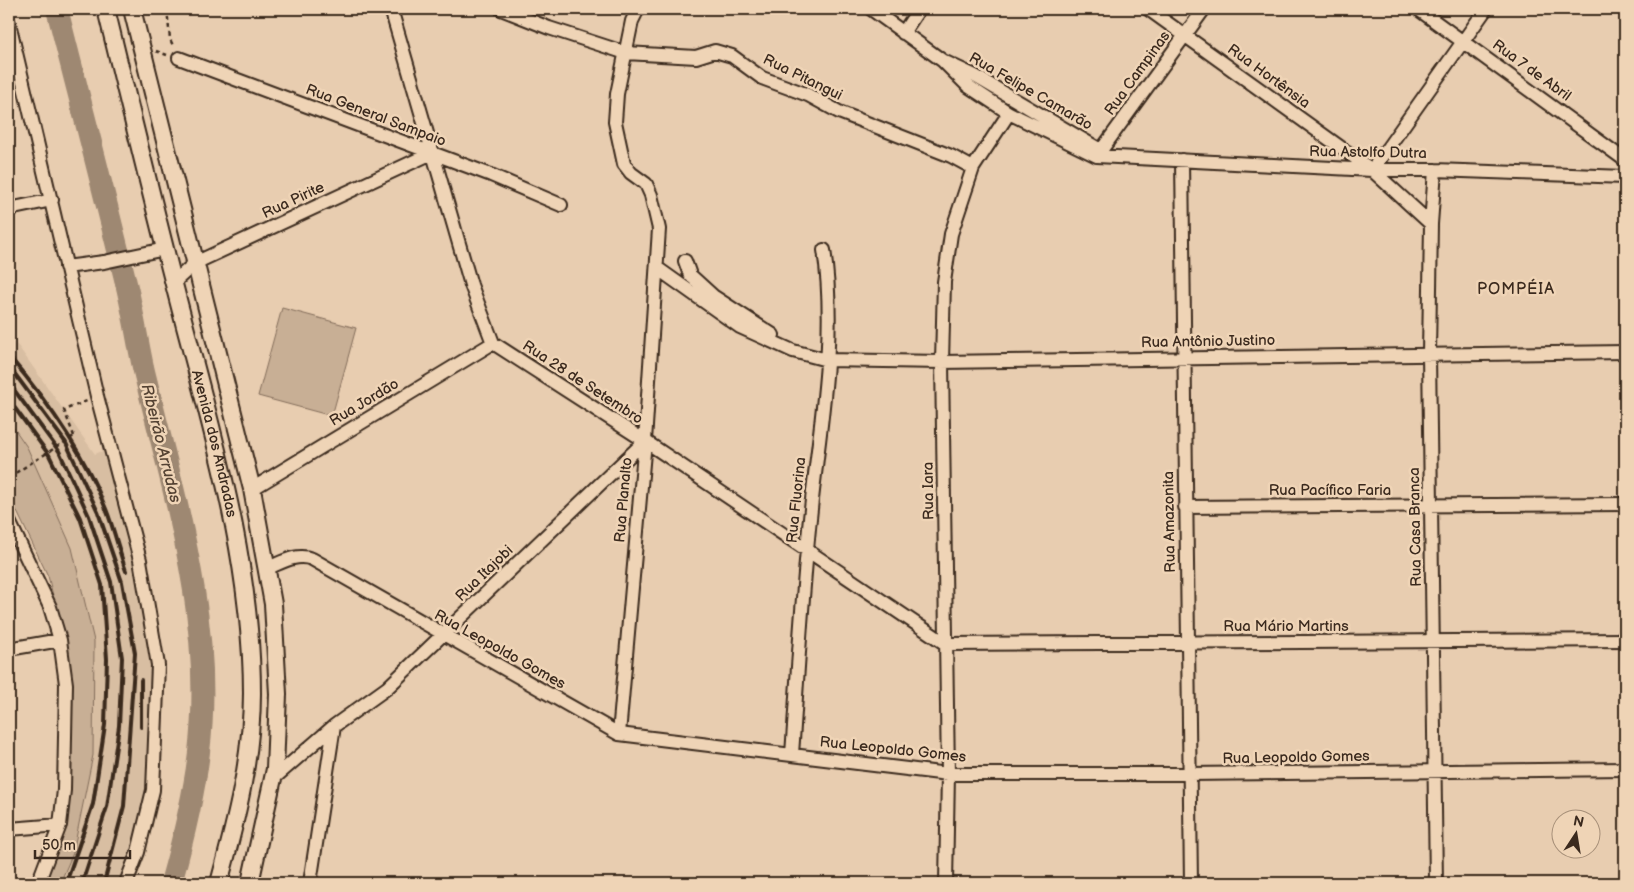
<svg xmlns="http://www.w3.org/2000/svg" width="1634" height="892" font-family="'Balsamiq Sans',sans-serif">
<rect width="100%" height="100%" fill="#e8cdb0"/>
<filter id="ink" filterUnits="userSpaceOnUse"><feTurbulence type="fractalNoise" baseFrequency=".02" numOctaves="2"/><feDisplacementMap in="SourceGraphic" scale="10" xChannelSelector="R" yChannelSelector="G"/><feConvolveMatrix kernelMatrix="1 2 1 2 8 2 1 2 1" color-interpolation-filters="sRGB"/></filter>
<g filter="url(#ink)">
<!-- built -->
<path fill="#d8bea2" d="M9,337L18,346L95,454L112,447L154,647L155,770L137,839L119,883H46L64,840L68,622L9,481Z"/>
<!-- green -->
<path fill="#c8af95" stroke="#826c5a" d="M282,308L356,328L332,416L258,396Z
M9,421L27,447L72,548L94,641L93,755L73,853L60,883H42L63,826L66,646L48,576L9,495Z"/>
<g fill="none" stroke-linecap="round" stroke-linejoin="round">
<!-- river -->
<path stroke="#9e8872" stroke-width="22" d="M57,9C80,100 104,192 126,283C133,311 137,339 143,367C173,493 215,621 199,752C194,797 183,840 171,883"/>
<!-- minor casing -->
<g stroke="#3b2a1e" stroke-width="16">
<path id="minor" d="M391,9L471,285L493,343L645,441L946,644L1625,640
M501,9L549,28L626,53L696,57L715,51L732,56L762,78L808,95L839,112L951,156L973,168
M871,9L943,61L975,76L1102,151
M1148,9L1372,170L1431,224
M1418,9L1625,160
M9,23L97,396L140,560L158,665L153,790L138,852L126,883
M903,33L919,9
M179,58L491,175L561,205
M943,61L968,86L1009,113L1097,156L1372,170H1435L1625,177
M1097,156L1204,9
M1182,160L1191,883
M1372,170L1486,9
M1435,170L1431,224L1429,354L1436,883
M9,209L52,200
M685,261L690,275L713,296L773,335
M66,267L104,262L165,249
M657,268L740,327L793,351L827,360L942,362L1625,352
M173,283L195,263L432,153
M252,489L493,343
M1185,507L1625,504
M9,521L50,607L60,640L66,684L64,790L60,825L38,883
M268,568C283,562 296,553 312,559L619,734L948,774H1189L1625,769
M9,649L60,640
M619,734L645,441L659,229L651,195L646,184L631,173L624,164L615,122L617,94L632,21L638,9
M792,754C798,673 802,591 811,509C820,424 837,336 824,250
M273,779L334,726L387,688L645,441
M9,829L60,825
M310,883L334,726
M946,883L948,774L942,362L944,282L951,234L973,168L1009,113"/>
</g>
<!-- major casing -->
<g stroke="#3b2a1e" stroke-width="20">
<g id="major">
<path id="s1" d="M106,9C131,112 156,216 183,319C215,441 252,566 252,693C252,758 236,821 219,883"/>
<path d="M132,9L252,489L273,604L278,694L275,769L250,883"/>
</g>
</g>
<!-- path -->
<path stroke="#3b2a1e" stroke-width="2.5" stroke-dasharray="4 4" stroke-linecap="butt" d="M167,9L170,39L174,48
M156,51L167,55
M74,436L64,410L87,401"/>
<!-- minor -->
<use href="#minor" stroke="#efd4b6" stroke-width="12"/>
<!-- major -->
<use href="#major" stroke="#efd4b6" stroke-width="16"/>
<!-- rail -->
<path stroke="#3b2a1e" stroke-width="4" d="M9,356C48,402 84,453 106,509C114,529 119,551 126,571
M9,366L66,443L98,512L122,582L135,653L124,806L104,883
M9,383L59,451L89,516L111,582L122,658L119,726L107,807L82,883
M9,400L49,455L80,518L102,585L107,659L105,725L93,804L66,883
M141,680V727"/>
<!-- path-bridge -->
<path stroke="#3b2a1e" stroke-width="2.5" stroke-dasharray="4 4" stroke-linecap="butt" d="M9,477L74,436"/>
</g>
</g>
<g text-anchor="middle" stroke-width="5" stroke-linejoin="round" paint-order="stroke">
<!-- street labels -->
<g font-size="15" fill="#3b2a1e" stroke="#efd4b6">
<text transform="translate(1532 70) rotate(36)" y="5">Rua 7 de Abril</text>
<text transform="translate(1137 73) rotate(-54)" y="5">Rua Campinas</text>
<text transform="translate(1269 76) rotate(36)" y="5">Rua Hortênsia</text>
<text transform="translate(803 77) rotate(26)" y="5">Rua Pitangui</text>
<text transform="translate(1031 91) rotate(30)" y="5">Rua Felipe Camarão</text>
<text transform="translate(376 115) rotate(21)" y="5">Rua General Sampaio</text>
<text transform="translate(1368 152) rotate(1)" y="5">Rua Astolfo Dutra</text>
<text transform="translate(293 200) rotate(-25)" y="5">Rua Pirite</text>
<text transform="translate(1208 341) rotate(-1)" y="5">Rua Antônio Justino</text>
<text transform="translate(583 382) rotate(33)" y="5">Rua 28 de Setembro</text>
<text transform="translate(364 402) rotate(-31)" y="5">Rua Jordão</text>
<text dy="5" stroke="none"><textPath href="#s1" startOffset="448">Avenida dos Andradas</textPath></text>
<text x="1330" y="495">Rua Pacífico Faria</text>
<text transform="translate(928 491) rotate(-91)" y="5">Rua Iara</text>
<text transform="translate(623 500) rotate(-85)" y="5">Rua Planalto</text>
<text transform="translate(796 500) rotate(-84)" y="5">Rua Fluorina</text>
<text transform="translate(1169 522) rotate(-91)" y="5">Rua Amazonita</text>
<text transform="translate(1415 527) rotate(-91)" y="5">Rua Casa Branca</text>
<text transform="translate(484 573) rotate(-44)" y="5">Rua Itajobi</text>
<text x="1286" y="631">Rua Mário Martins</text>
<text transform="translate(500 649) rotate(29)" y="5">Rua Leopoldo Gomes</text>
<text transform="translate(893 749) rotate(6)" y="5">Rua Leopoldo Gomes</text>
<text transform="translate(1296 757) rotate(-1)" y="5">Rua Leopoldo Gomes</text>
</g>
<!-- neighbourhood labels -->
<g font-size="16" letter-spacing="1" fill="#3b2a1e" stroke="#efd4b6">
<text x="1516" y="294">POMPÉIA</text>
</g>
<!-- water labels -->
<g font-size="16" font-style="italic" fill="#544233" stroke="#efd4b6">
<text transform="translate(162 443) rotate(76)" y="6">Ribeirão Arrudas</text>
</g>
</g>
<!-- margin -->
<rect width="1634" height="892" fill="none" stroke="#efd4b6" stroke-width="30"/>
<rect x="15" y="15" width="1604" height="862" fill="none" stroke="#3b2a1e" stroke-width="2" filter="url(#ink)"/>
<!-- north arrow -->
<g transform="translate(1576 834) rotate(12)"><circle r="24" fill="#efd4b6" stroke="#a79079"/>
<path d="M0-4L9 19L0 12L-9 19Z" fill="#3b2a1e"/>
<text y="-8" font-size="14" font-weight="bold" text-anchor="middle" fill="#3b2a1e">N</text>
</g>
<!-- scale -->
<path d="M35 850v8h95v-8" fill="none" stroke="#3b2a1e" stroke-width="2.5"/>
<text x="42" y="850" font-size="15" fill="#3b2a1e" stroke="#efd4b6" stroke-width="4" paint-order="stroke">50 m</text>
</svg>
